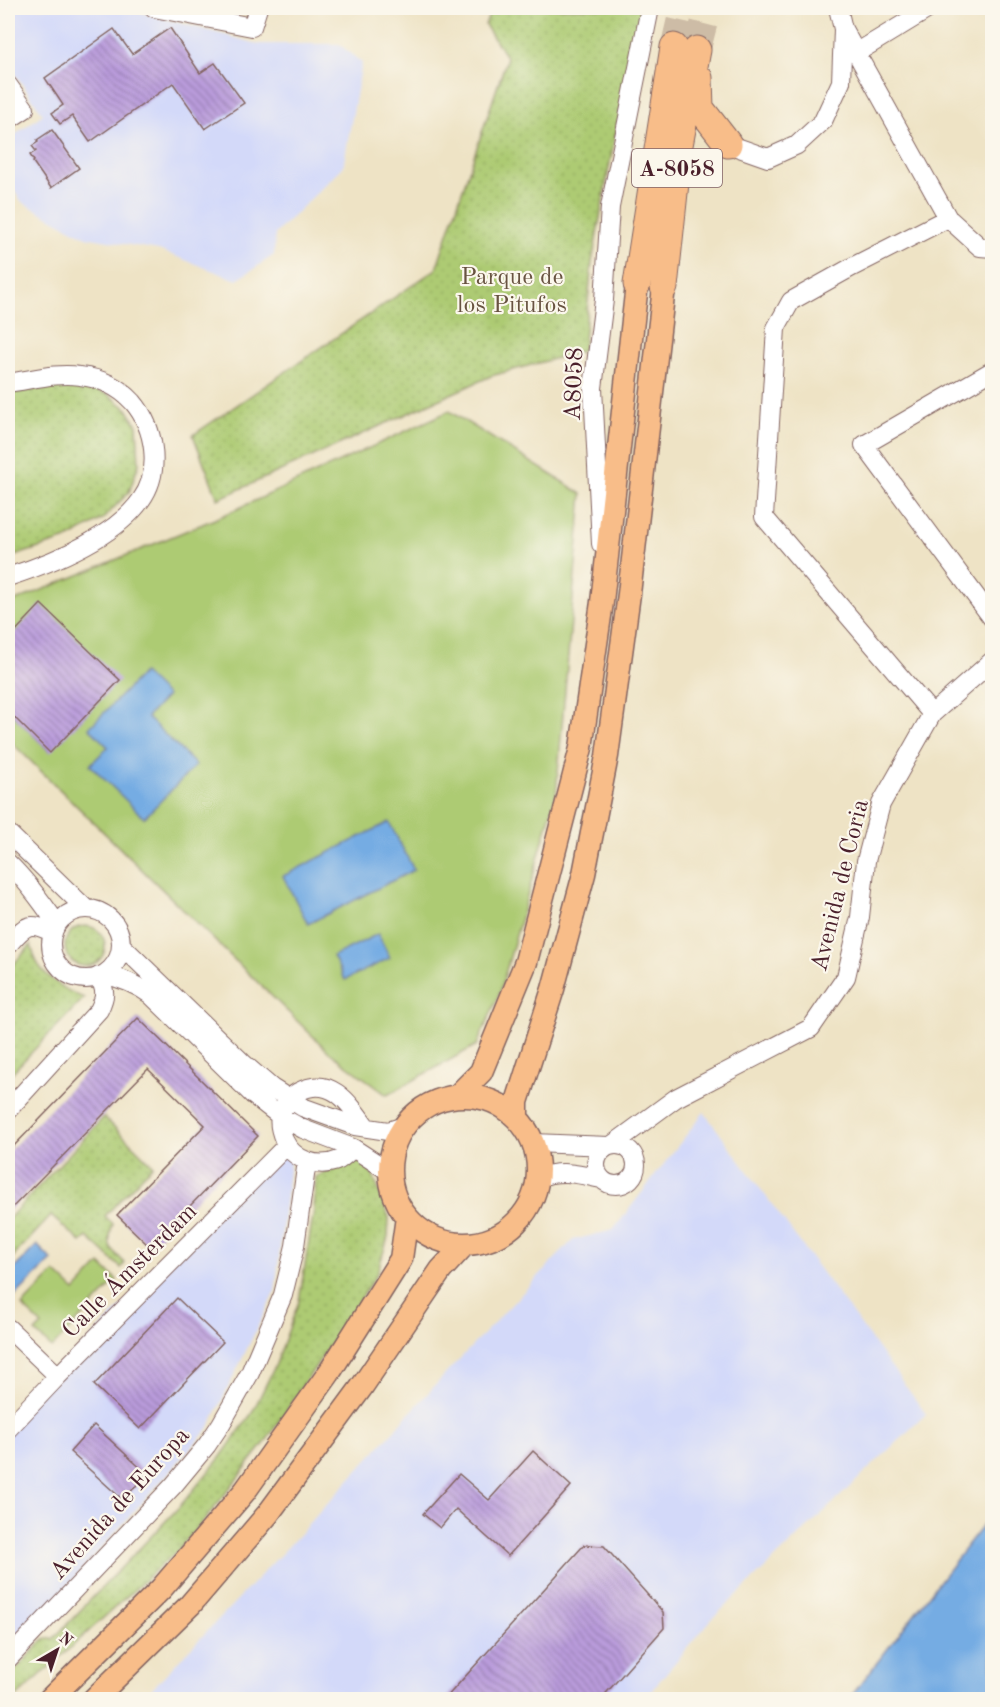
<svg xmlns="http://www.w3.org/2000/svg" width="1000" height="1707" font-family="'Old Standard TT',serif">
<defs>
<pattern id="grass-dots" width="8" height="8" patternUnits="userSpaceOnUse" patternTransform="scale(1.5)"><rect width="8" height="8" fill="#adcb73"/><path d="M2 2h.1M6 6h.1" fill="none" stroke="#96ae64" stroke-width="1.8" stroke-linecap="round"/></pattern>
<pattern id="building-back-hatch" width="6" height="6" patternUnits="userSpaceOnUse" patternTransform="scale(1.5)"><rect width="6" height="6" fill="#b99bdb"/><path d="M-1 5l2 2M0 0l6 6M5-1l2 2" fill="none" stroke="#987eb2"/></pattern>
</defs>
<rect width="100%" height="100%" fill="#fbf7ec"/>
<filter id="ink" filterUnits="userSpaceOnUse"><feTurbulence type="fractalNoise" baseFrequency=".0167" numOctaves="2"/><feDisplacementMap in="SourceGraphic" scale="12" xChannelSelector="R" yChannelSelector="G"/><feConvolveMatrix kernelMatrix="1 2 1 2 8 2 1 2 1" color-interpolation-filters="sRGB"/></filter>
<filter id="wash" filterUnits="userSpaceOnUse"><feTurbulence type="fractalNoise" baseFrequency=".008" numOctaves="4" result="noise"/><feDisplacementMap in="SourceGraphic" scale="24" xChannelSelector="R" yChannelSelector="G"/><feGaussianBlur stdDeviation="1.35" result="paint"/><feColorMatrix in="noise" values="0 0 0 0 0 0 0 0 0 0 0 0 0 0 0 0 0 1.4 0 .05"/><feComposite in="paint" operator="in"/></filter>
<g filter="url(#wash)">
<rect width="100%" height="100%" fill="#eee3c5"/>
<!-- built -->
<path fill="#d3d9f9" d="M8,8H124L258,44H339L362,63L343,167L275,234L274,255L237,280L159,250L86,237L22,202L8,181V140L43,114L8,64Z
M704,1112L926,1414L711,1620L644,1699L141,1700L287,1548L452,1367L573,1240L613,1230Z
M278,1147L290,1162L275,1291L208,1429L8,1652V1422Z"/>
<!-- grass -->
<path fill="url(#grass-dots)" stroke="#7c754f" stroke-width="1.5" d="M492,8H641L610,162L592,262L583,351L491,376L218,499L193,435L436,269L507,58L485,25Z
M67,385L87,387L109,395L127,409L137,425L139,464L129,492L103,519L67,539L8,558V393Z
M65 946a20 20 0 1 1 40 0a20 20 0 1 1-40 0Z
M31,945C33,951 34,958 38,964C46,978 68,992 84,998L8,1077V970Z
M104,1117L153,1165L105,1216L113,1224C106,1247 109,1247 125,1263L121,1268L87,1237L81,1242L51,1216L8,1262V1219Z
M356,1160L370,1168L389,1217L388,1237L377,1274L264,1444L208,1516L177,1551L14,1699H8V1678L44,1639H53L180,1506L220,1458L252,1413L276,1364L299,1301L314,1210L316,1177Z"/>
<!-- pitch -->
<path fill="#adcb73" stroke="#7c754f" stroke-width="1.5" d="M449,411L582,494L556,795L500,992L477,1045L387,1095L329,1052L8,739V604L222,516Z
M100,1264L117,1280L52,1348L35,1332L42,1325L22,1306L55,1272L75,1291Z"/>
<!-- water -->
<path fill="#75ace3" stroke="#606687" stroke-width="1.5" d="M143,673L167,696L147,717L196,765L144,818L90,765L108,747L89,728Z
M389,822L414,870L308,924L283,876Z
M378,934L390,958L345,980L333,956Z
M37,1245L52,1260L15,1296L8,1288V1275Z
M992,1513V1699H849Z"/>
<g id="blocks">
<!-- building -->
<path fill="url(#building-back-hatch)" d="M170,28L200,73L215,63L244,103L205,129L173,83L90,142L72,116L60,124L52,113L63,105L45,78L114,29L132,54Z
M52,130L79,168L51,188L33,162L34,161L30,155L36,151L32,146L38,142L37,140Z
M41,604L120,680L50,753L8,711V639Z
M138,1018L258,1136L150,1247L117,1215L205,1125L148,1069L8,1212V1152Z
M177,1298L223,1342L140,1429L94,1385Z
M94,1425L147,1474L123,1500L70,1452Z
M533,1451L571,1486L508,1556L456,1509L440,1528L423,1514L459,1474L489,1500Z
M584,1545L604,1546L663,1612L664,1628L600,1700H444Z"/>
</g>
</g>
<g filter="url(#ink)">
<use href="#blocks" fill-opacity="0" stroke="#836461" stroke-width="1.5"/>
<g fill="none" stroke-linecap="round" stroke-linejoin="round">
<!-- highway-tunnel -->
<path stroke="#cdbca6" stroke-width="27" stroke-dasharray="27 14" stroke-linecap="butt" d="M674,47L683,8
M697,50L708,8"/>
<!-- minor casing -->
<g stroke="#836461" stroke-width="20">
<path id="minor" d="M154,8L252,27L258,8
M843,29L948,218L980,247L992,248
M856,53L930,8
M8,85L25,109L8,120
M728,144L768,158L797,145L823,121L841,82L843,29L838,8
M992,371L864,445L992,618
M8,383C31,380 57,372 80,376C100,378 119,387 133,402C155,428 162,471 141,500C114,538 51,563 8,577
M601,544L593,388L604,300L610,207L650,8
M932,714L764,517L776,328L791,301L852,267L948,218
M8,833L86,909
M8,863C27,881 42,902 57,924
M51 944a35 35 0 1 1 70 0a35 35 0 1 1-70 0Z
M8,945C25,926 28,920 53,933
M121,945L243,1063L272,1088L302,1107L355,1126L388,1131L404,1126
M104,974C122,979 136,984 151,995L253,1095L280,1116L303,1129L353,1148L390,1172
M8,1110L99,1010C106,995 106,992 99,976
M533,1143L609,1146
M612,1145L676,1098L811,1028L846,977L860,917L866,861L881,804L932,714L992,661
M596 1165a20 20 0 1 1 40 0a20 20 0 1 1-40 0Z
M353,1148C349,1152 344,1157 339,1160C318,1169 293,1160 284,1140C281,1133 278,1125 280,1117C281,1109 291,1096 298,1092C331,1074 350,1104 367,1128
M538,1178C560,1169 578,1174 601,1179
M8,1328L58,1376
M8,1429L58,1376L287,1145
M8,1659L173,1486L207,1445L221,1424L250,1373L283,1295L295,1246L307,1161"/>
</g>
<!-- major casing -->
<g stroke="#836461" stroke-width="25">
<path id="major" d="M457,1096L481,1072L526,962L581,748L602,602L637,284
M390 1170a74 74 0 1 1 148 0a74 74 0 1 1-148 0Z
M517,1116V1102L553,989L584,874L607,756L629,594L664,287
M49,1700L161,1589L245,1491L329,1373L401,1259L407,1217
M93,1700L190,1605L268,1514L361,1388L441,1270L465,1244"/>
</g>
<!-- highway casing -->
<g stroke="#836461" stroke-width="29">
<path id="highway" d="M699,78L700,108L728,144
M637,284L674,47
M664,287L679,145L697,50"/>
</g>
<!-- minor -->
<use href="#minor" stroke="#fff" stroke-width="18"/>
<!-- major -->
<use href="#major" stroke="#f8bd89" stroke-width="22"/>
<!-- highway -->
<use href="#highway" stroke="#f8bd89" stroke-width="27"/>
</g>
</g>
<g text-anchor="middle" stroke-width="4.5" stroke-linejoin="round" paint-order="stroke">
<!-- shield labels -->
<rect fill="#fbf7ec" stroke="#7f6065" stroke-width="1.5" x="632" y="149" width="90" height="38" rx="4.5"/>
<g font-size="22" font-weight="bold" fill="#4a1f2b">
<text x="677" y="176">A-8058</text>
</g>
<!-- park labels -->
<g font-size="24" fill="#685341" stroke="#fbf7ec">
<text x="512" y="284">Parque de<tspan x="512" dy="28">los Pitufos</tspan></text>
</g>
<!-- street labels -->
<g font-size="24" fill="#4a1f2b" stroke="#fbf7ec">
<text transform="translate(573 384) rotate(-88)" y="8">A8058</text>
<text transform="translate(839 885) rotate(-76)" y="8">Avenida de Coria</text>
<text transform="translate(129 1270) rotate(-45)" y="8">Calle Ámsterdam</text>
<text transform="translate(119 1503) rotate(-48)" y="8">Avenida de Europa</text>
</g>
</g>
<!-- margin -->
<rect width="1000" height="1707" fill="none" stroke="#fbf7ec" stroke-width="30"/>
<!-- north arrow -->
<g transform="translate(57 1650) rotate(39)" stroke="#fbf7ec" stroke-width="4.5" paint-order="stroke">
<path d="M0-4.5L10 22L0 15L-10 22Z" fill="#4a1f2b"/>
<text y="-9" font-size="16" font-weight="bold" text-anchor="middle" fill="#4a1f2b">N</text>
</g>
</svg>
